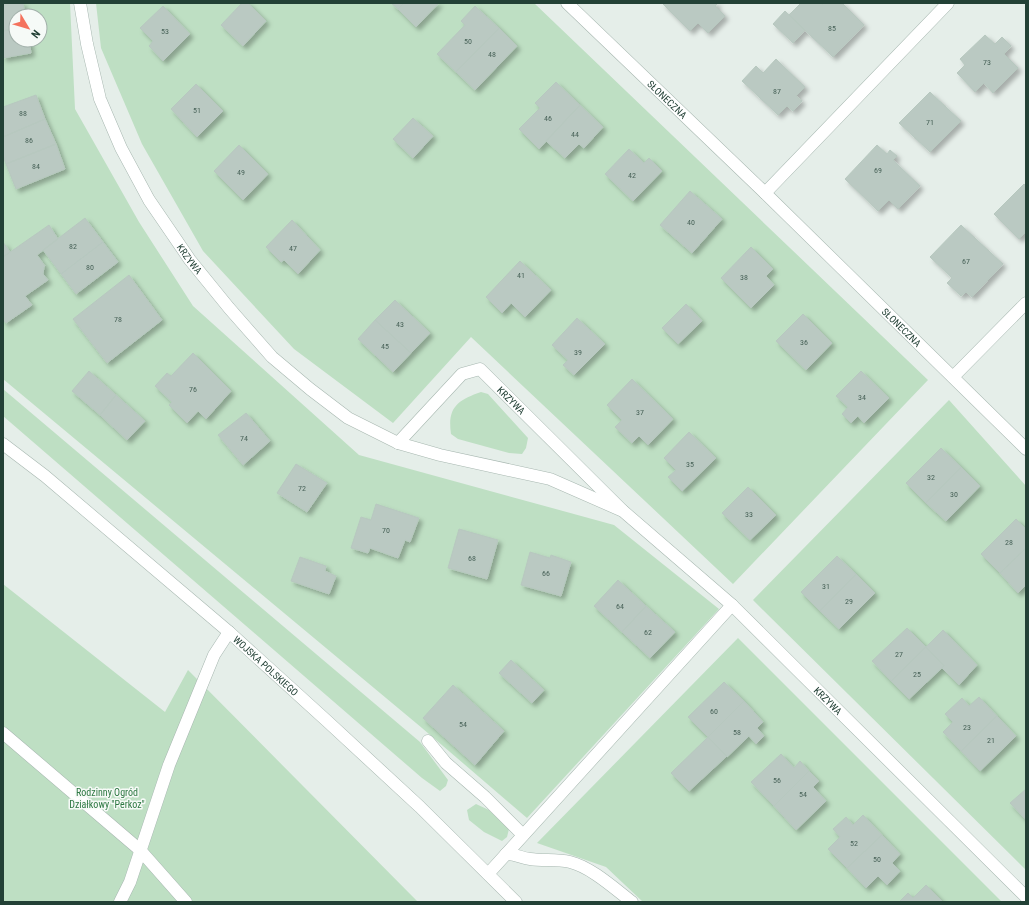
<svg xmlns="http://www.w3.org/2000/svg" width="1029" height="905" font-family="'Roboto Condensed',sans-serif">
<defs>
<filter id="shadow"><feDropShadow dx="3.5" dy="3.5" stdDeviation="2" flood-color="#0004"/></filter>
</defs>
<rect width="100%" height="100%" fill="#e5eee9"/>
<!-- green -->
<path fill="#bedfc3" fill-rule="evenodd" d="M3,3H70L75,109L139,222L193,306L359,455L614,525L719,609L527,818L422,728L3,379ZM16,16H40V40H16Z
M96,3H534L928,380L733,584L471,337L393,423L294,349L203,251L142,144L101,48Z
M3,389L420,742L448,780L446,786L440,791L422,778L3,416Z
M481,392L488,394L528,438L526,448L522,454L509,453L458,439L451,434C447,407 458,400 481,392Z
M949,400L1026,486V870L753,600Z
M3,584L165,712L188,670L418,902H3Z
M738,638L1002,902H643L606,867L537,843Z
M476,804L489,810L509,829L507,837L502,841L484,832L469,820L467,810Z"/>
<!-- building -->
<path fill="#bac9c2" stroke="#b7c8bf" filter="url(#shadow)" d="M7,3H23L25,16H16V28L3,31V4Z
M242,3H248L266,21L243,46L221,25Z
M391,3H404L398,9Z
M404,3H439L416,27L398,9Z
M662,3H718L715,6L725,16L708,33L698,23L690,31Z
M801,3H821L822,5L824,3H842L864,25L833,57L789,15Z
M163,6L190,34L163,61L149,46L153,41L140,28Z
M475,6L499,28L456,72L437,54L465,25L461,21Z
M785,11L805,30L793,43L773,24Z
M16,28V40H29L31,53L3,58V31Z
M499,28L517,46L475,90L456,72Z
M985,35L995,44L1002,37L1011,46L1004,54L1018,68L993,93L984,83L975,92L957,73L965,65L960,59Z
M776,59L805,87L796,96L802,101L793,111L787,106L778,115L742,81L756,66L763,73Z
M556,82L580,105L539,149L519,129L540,108L535,103Z
M196,84L223,111L197,137L171,109Z
M930,92L961,121L930,152L899,123Z
M36,95L45,119L3,137V107Z
M580,105L603,127L584,148L579,144L565,158L546,141Z
M413,118L433,136L413,158L393,139Z
M45,119L56,144L6,164L3,156V137Z
M56,144L65,169L16,189L6,164Z
M239,145L268,174L243,200L214,171Z
M877,145L887,154L890,150L897,156L893,160L920,186L898,209L889,200L878,211L845,179Z
M629,149L644,163L649,158L662,171L633,201L605,174Z
M1024,184L1026,186V232L1019,239L994,214Z
M690,191L722,219L692,253L660,225Z
M85,218L103,242L61,274L43,250Z
M292,220L320,250L298,274L284,260L281,262L266,247Z
M49,225L58,239L37,255L45,266L44,267L43,274L48,280L25,296L32,305L6,323L3,320V257Z
M961,225L1003,264L972,297L966,292L961,296L947,283L952,278L930,257Z
M3,242L10,252L3,257Z
M103,242L118,262L76,294L61,274Z
M751,247L773,269L766,276L774,285L751,308L721,278Z
M520,261L551,290L525,317L511,303L502,313L486,297Z
M129,275L162,320L107,363L73,319Z
M395,300L430,333L411,353L375,320Z
M686,304L702,321L678,344L662,328Z
M803,314L832,343L806,370L776,341Z
M577,318L605,344L574,375L563,365L568,360L552,345Z
M375,320L411,353L393,372L358,339Z
M193,353L231,391L206,419L198,411L187,423L169,405L172,402L155,386L167,373L171,376Z
M89,371L116,395L100,415L72,391Z
M861,371L889,398L864,423L858,416L851,423L842,414L848,407L836,396Z
M632,379L673,419L648,445L639,436L632,443L615,427L622,420L607,405Z
M116,395L145,421L127,440L100,415Z
M246,413L270,441L243,465L218,435Z
M689,432L716,458L682,491L668,477L676,470L664,458Z
M941,448L961,467L926,503L906,483Z
M296,464L327,483L307,512L277,493Z
M961,467L980,486L946,521L926,503Z
M748,487L776,515L750,540L722,513Z
M376,504L419,518L410,542L405,540L398,558L370,548L368,553L351,548L361,517L371,520Z
M1016,519L1026,529V548L1000,573L981,554Z
M459,529L498,540L487,579L448,568Z
M1026,548V585L1018,593L1000,573Z
M530,552L550,558L551,555L571,562L561,596L521,585Z
M837,556L856,574L820,611L801,592Z
M300,557L326,566L325,571L336,576L329,594L291,581Z
M856,574L875,593L839,629L820,611Z
M618,580L646,606L622,632L594,606Z
M646,606L675,632L650,658L622,632Z
M907,628L926,647L891,681L872,661Z
M943,630L977,665L959,685L942,668L944,666L926,647Z
M926,647L944,666L909,699L891,681Z
M511,660L544,690L532,703L499,673Z
M724,682L744,701L708,737L688,717Z
M453,685L504,731L475,765L423,718Z
M979,697L997,716L961,751L943,732L953,722L945,714L962,698L969,706Z
M744,701L763,722L757,728L764,736L756,744L749,736L727,757L708,737Z
M997,716L1016,736L980,771L961,751Z
M708,737L727,756L689,791L671,773Z
M781,754L794,768L800,761L809,771L774,806L751,782Z
M809,771L819,781L813,787L826,801L796,830L774,806Z
M1026,789V820L1010,803Z
M863,815L882,835L847,868L828,849L840,837L833,829L846,817L853,825Z
M882,835L900,854L892,863L900,871L887,885L878,876L866,888L847,868Z
M926,885L943,902H899L908,893L913,898Z"/>
<g fill="none" stroke-linecap="round" stroke-linejoin="round">
<!-- service casing -->
<g stroke="#a7b7b0" stroke-width="13">
<g id="service">
<path id="s1" d="M398,443L462,374L480,369L622,510"/>
<path d="M428,741L446,763L485,797L523,835"/>
<path d="M506,854C516,854 521,858 530,859C543,861 556,859 570,862C591,867 615,889 632,902"/>
<path d="M488,874L732,605"/>
</g>
</g>
<!-- minor casing -->
<g stroke="#a7b7b0" stroke-width="13">
<g id="minor">
<path id="s2" d="M80,3L87,44L100,99L121,148L149,200L190,260L229,308L272,357L310,389L348,418L398,443L440,455L550,479L623,511L732,605L1026,897"/>
<path id="s3" d="M567,3L765,193L1026,449"/>
<path d="M765,193L948,3"/>
<path d="M953,377L1026,303"/>
<path d="M3,733L140,850L186,902"/>
<path d="M120,902L130,882L169,765L214,655L229,632"/>
</g>
</g>
<!-- tertiary casing -->
<g stroke="#a7b7b0" stroke-width="13">
<g id="tertiary">
<path id="s4" d="M3,444L45,476L229,632L327,721L420,807L516,902"/>
</g>
</g>
<!-- service -->
<use href="#service" stroke="#fff" stroke-width="12"/>
<!-- minor -->
<use href="#minor" stroke="#fff" stroke-width="12"/>
<!-- tertiary -->
<use href="#tertiary" stroke="#fff" stroke-width="12"/>
</g>
<g text-anchor="middle" stroke-width="3" stroke-linejoin="round" paint-order="stroke">
<!-- number labels -->
<g font-size="8" fill="#496359">
<text x="832" y="31">85</text>
<text x="165" y="34">53</text>
<text x="468" y="44">50</text>
<text x="492" y="57">48</text>
<text x="987" y="65">73</text>
<text x="777" y="94">87</text>
<text x="197" y="113">51</text>
<text x="23" y="116">88</text>
<text x="548" y="121">46</text>
<text x="930" y="125">71</text>
<text x="575" y="137">44</text>
<text x="29" y="143">86</text>
<text x="36" y="169">84</text>
<text x="878" y="173">69</text>
<text x="241" y="175">49</text>
<text x="632" y="178">42</text>
<text x="691" y="225">40</text>
<text x="73" y="249">82</text>
<text x="293" y="251">47</text>
<text x="966" y="264">67</text>
<text x="90" y="270">80</text>
<text x="521" y="278">41</text>
<text x="744" y="280">38</text>
<text x="118" y="322">78</text>
<text x="400" y="327">43</text>
<text x="804" y="345">36</text>
<text x="385" y="349">45</text>
<text x="578" y="355">39</text>
<text x="193" y="392">76</text>
<text x="862" y="400">34</text>
<text x="640" y="415">37</text>
<text x="244" y="441">74</text>
<text x="690" y="467">35</text>
<text x="931" y="480">32</text>
<text x="302" y="491">72</text>
<text x="954" y="497">30</text>
<text x="749" y="517">33</text>
<text x="386" y="533">70</text>
<text x="1009" y="545">28</text>
<text x="472" y="561">68</text>
<text x="546" y="576">66</text>
<text x="826" y="589">31</text>
<text x="849" y="604">29</text>
<text x="620" y="609">64</text>
<text x="648" y="635">62</text>
<text x="899" y="657">27</text>
<text x="917" y="677">25</text>
<text x="714" y="714">60</text>
<text x="463" y="727">54</text>
<text x="967" y="730">23</text>
<text x="737" y="735">58</text>
<text x="991" y="743">21</text>
<text x="777" y="783">56</text>
<text x="803" y="797">54</text>
<text x="854" y="846">52</text>
<text x="877" y="862">50</text>
</g>
<!-- street labels -->
<g font-size="10" fill="#234136" stroke="#f6faf7">
<text dy="4" stroke="none"><textPath href="#s3" startOffset="139">SŁONECZNA</textPath></text>
<text dy="4" stroke="none"><textPath href="#s2" startOffset="282">KRZYWA</textPath></text>
<text dy="4" stroke="none"><textPath href="#s3" startOffset="466">SŁONECZNA</textPath></text>
<text dy="4" stroke="none"><textPath href="#s1" startOffset="157">KRZYWA</textPath></text>
<text dy="4" stroke="none"><textPath href="#s4" startOffset="344">WOJSKA POLSKIEGO</textPath></text>
<text dy="4" stroke="none"><textPath href="#s2" startOffset="1079">KRZYWA</textPath></text>
</g>
<!-- park labels -->
<g font-size="10" fill="#2d7842" stroke="#f6faf7">
<text x="107" y="796">Rodzinny Ogród<tspan x="107" dy="12">Działkowy "Perkoz"</tspan></text>
</g>
</g>
<!-- border -->
<rect width="1029" height="905" fill="none" stroke="#234136" stroke-width="8"/>
<!-- north arrow -->
<g transform="translate(28 28) rotate(128)"><circle r="19" fill="#f6faf7" stroke="#a2b0aa"/>
<path d="M0-3L7 15L0 10L-7 15Z" fill="#f4725d"/>
<text y="-6" font-size="11" font-weight="bold" text-anchor="middle" fill="#234136">N</text>
</g>
</svg>
